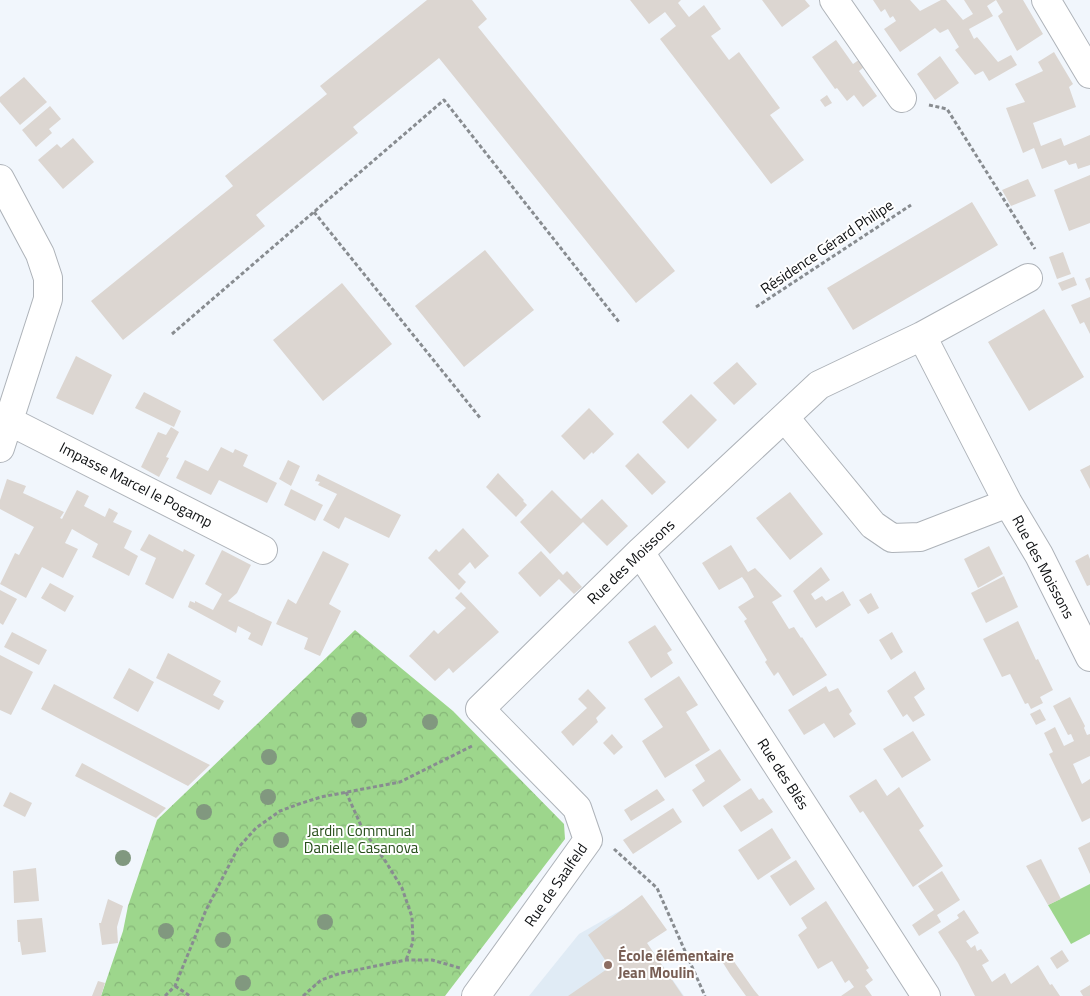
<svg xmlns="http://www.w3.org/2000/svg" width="1090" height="996" font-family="'Titillium Web',sans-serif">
<defs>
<pattern id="park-crowns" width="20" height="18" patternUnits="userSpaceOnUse" patternTransform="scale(1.25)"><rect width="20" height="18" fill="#9dd68c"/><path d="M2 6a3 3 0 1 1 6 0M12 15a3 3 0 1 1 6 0" fill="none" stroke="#86b678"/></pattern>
</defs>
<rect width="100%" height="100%" fill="#f1f6fc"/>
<!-- built -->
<path fill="#e0ebf5" d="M623,909L684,996H529L579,934Z"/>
<!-- green -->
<path fill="#9dd68c" d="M1090,884V934L1071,944L1048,905Z"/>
<!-- park -->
<path fill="url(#park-crowns)" d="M355,630L453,711L564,824L565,839L445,996H101L123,931L128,906L157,820Z"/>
<!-- building -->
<path fill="#dcd6d1" d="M427,0H472L487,19L478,27L675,271L636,303L439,58L353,127L358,133L256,215L265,226L123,340L91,301L233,186L225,176L327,94L320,86Z
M630,0H681L678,3L689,17L704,5L721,29L711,36L729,60L739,52L780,108L770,115L804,160L771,184L660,39L676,26L665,12L649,24Z
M762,0H805L810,6L782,27Z
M873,0H910L920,11L941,0H946L963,20L973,14L964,0H1023L1043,34L1017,51L998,16L1003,12L996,0L987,6L993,16L969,29L974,39L977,37L998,62L1011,55L1017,65L989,81L983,71L975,75L955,50L959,47L948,29L940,33L935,28L900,52L884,29L896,21L893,16L890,18L885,9L881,12Z
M836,40L853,64L863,57L868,64L859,71L877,96L863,107L854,95L847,101L837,88L835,89L812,57Z
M1054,52L1073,84L1069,87L1076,107L1033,123L1041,146L1061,138L1064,146L1090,135V165L1078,169L1076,163L1069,165L1066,160L1042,169L1034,148L1023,153L1006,108L1025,102L1015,84L1043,71L1038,62Z
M940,56L959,83L935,100L917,74Z
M24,77L47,102L20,125L0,102V97Z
M827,95L832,103L825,107L820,100Z
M50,106L61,119L49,129L52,133L36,147L22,130Z
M73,138L94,162L63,189L38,160L57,144L61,148Z
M1090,175V223L1069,231L1054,190Z
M1028,179L1036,196L1011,206L1002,190Z
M972,202L998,245L853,330L827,288Z
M485,250L534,310L464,367L415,306Z
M1063,252L1071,274L1057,279L1049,257Z
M1074,277L1077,285L1062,291L1058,283Z
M1090,277V291L1085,279Z
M342,283L392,344L323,401L273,340Z
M1090,297V334L1084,322L1080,324L1071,305Z
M1044,309L1084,377L1029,411L988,342Z
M76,356L112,375L93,415L56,398Z
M737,362L757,384L734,405L713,383Z
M144,392L181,411L174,427L135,408Z
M691,394L717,420L688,449L662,422Z
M589,408L614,434L593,454L592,452L584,460L561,436Z
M171,427L179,432L166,457L169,458L159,477L141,467L158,432L166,435Z
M221,447L233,453L235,449L248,455L243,466L277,483L267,503L219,480L211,495L176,478L185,460L208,471Z
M638,453L666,482L652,495L625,466Z
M288,460L300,466L291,486L279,479Z
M1090,465V489L1080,470Z
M498,473L524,500L523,501L527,505L516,517L486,487Z
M318,474L401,515L389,538L345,517L339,529L323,520L337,494L318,485L320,482L315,481Z
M7,479L26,486L23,493L64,512L60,518L62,519L77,490L89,496L84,506L105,517L109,508L118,513L113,522L132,531L124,548L138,556L129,576L92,557L98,544L72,529L65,543L78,549L63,578L42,567L26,598L0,584L15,553L19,555L34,527L0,509V500Z
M291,489L323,505L315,521L284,505Z
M552,490L581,519L602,499L628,526L607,546L583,522L550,554L520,522Z
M790,492L823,534L790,560L756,518Z
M463,528L489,556L475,569L470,562L458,574L466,582L459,590L428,558L436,549L439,552Z
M149,534L183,552L184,549L195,555L173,599L145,584L156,558L140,550Z
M731,545L748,572L755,568L782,596L772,602L789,629L794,627L801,638L802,637L827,675L793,696L778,672L774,676L765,662L767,660L744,621L747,619L738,607L754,597L747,584L742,577L719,590L702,563Z
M989,546L1003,574L978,588L964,559Z
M222,550L251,565L237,593L228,601L272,622L262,646L248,639L251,633L238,626L236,633L188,607L190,601L195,603V601L213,610L222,594L205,584Z
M323,551L349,564L329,604L341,611L320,656L304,649L308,638L276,624L288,599L296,604Z
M541,551L563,575L567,571L582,587L574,594L559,579L540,597L518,573Z
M1088,554L1090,559V585L1087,586L1075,561Z
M821,567L830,580L811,594L815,600L822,596L826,601L843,591L851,605L816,628L793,591Z
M1004,576L1018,607L986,623L971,593Z
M50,583L74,596L65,612L41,598Z
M0,590L17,599L3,625L0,623Z
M461,592L499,632L453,673L449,668L435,681L409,656L434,630L438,634L466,608L455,598Z
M871,593L879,608L868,614L859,600Z
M1018,621L1036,660L1038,659L1053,690L1040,697L1043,703L1031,709L1028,703L1025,704L1010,674L1002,677L983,639Z
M655,625L672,650L667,653L673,663L651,678L628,642Z
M12,632L47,650L39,665L4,647Z
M892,632L903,652L891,660L879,640Z
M168,653L221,681L213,695L224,701L219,710L156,678Z
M0,655L33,672L11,715L0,710Z
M129,668L154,682L138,712L113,698Z
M915,671L925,689L914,697L925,715L913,722L907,714L903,717L887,691Z
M679,676L698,705L686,712L710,750L665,778L642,741L663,727L644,699Z
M54,684L202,761L210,765L188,786L41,709Z
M826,686L829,692L838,688L852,711L849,714L856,724L834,738L824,723L804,735L788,710Z
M588,689L606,708L596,718L598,722L573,746L561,732L587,708L578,699Z
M1070,697L1085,726L1084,728L1087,735L1090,734V756L1073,764L1082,784L1090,779V818L1082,822L1049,754L1053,752L1044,733L1055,727L1064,746L1074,741L1071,734L1068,735L1053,706Z
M1040,709L1046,720L1036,725L1030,714Z
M913,731L931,760L902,778L883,749Z
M612,734L623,747L614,755L603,743Z
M720,749L741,780L703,807L692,790L705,781L695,765Z
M82,763L166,808L156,818L75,776Z
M876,779L887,796L899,787L924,826L919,830L943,866L913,887L863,811L860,813L849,796Z
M751,788L759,800L763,798L773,812L741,832L723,806Z
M657,789L665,800L631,821L624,810Z
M10,792L32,803L25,817L3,806Z
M673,808L682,822L633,854L623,840Z
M772,828L791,858L758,880L738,850Z
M1090,842V874L1078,848Z
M1041,859L1061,899L1048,905L1026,866Z
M796,860L815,889L790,906L770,876Z
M36,868L39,901L14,903L13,871Z
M942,871L960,900L937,915L941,922L919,936L912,925L934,910L918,886Z
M642,895L667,930L647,943L683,996H568L610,967L588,935Z
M108,899L123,906L117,927L118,943L102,945L99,923H101Z
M826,901L869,968L866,970L873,980L865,986L872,996H841L854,987L849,980L845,983L832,961L818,969L798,935L807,928L801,918Z
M964,910L979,933L966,941L971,948L975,945L977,951L981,949L989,961L982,965L992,982L1005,973L1011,984L1038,965L1050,985L1052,984L1060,996H975L958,963L938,932L959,918L957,915Z
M42,918L46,952L22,955L20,942H18L17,920Z
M1062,950L1069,961L1057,969L1050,958Z
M728,953L754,990L759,996H746L730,974L720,958Z
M98,981L105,983L101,996H92Z
M1090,985V996H1083L1080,991Z"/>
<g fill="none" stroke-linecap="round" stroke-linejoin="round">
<!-- minor casing -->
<g stroke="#aeb3b9" stroke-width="30">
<path id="minor" d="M834,0L902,98
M1046,0L1090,74
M0,179L40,254L48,278V299L0,448
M922,336L1028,278
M785,418L873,525L892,538L920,537L1008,503
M9,421L263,550
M640,552L926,996
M476,996L588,840L577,808L480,709L640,552L819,385L922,336L1008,503L1039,555L1090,657"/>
</g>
<!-- path -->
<path stroke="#888c90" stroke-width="3" stroke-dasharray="4 2.5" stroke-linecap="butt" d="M929,105L947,109L1035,249
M314,212L481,419
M756,307L911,205
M172,334L444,100L619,322
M346,792L363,830L386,862L402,888L412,917L413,942L406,960
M614,849L657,888L705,996
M175,986L190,996
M165,996L175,986L206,910L238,848L256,828L280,811L299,804L321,797L400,782L474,745
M303,996L321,980L341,973L406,960H432L460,968"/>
<!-- minor -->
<use href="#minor" stroke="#fff" stroke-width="28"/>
</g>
<!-- trees -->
<g fill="#81987f">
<circle cx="359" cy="720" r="8"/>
<circle cx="430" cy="722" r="8"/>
<circle cx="269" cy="757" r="8"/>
<circle cx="268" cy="797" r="8"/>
<circle cx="204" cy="812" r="8"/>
<circle cx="281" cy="840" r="8"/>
<circle cx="123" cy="858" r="8"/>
<circle cx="325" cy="922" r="8"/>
<circle cx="166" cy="931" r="8"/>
<circle cx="223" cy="940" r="8"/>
<circle cx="243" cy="983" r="8"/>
</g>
<!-- markers -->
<circle fill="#8d6e63" stroke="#fff" stroke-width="2" cx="608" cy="965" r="5"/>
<g text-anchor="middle" stroke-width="4" stroke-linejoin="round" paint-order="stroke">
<!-- street labels -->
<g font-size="15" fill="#0d0f11" stroke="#fff">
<text transform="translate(827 247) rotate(-34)" y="5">Résidence Gérard Philipe</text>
<text transform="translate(136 485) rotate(27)" y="5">Impasse Marcel le Pogamp</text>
<text transform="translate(631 562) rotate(-44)" y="5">Rue des Moissons</text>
<text transform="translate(1043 567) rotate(62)" y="5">Rue des Moissons</text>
<text transform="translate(783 774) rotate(57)" y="5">Rue des Blés</text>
<text transform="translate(556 885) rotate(-55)" y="5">Rue de Saalfeld</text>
</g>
<!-- park labels -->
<g font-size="15" fill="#254c18" stroke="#fff">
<text x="361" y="836">Jardin Communal<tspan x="361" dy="17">Danielle Casanova</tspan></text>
</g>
<!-- education labels -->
<g font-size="15" font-weight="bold" fill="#785e54" stroke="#fff" text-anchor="start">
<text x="618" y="961">École élémentaire<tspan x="618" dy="17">Jean Moulin</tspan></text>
</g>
</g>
</svg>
